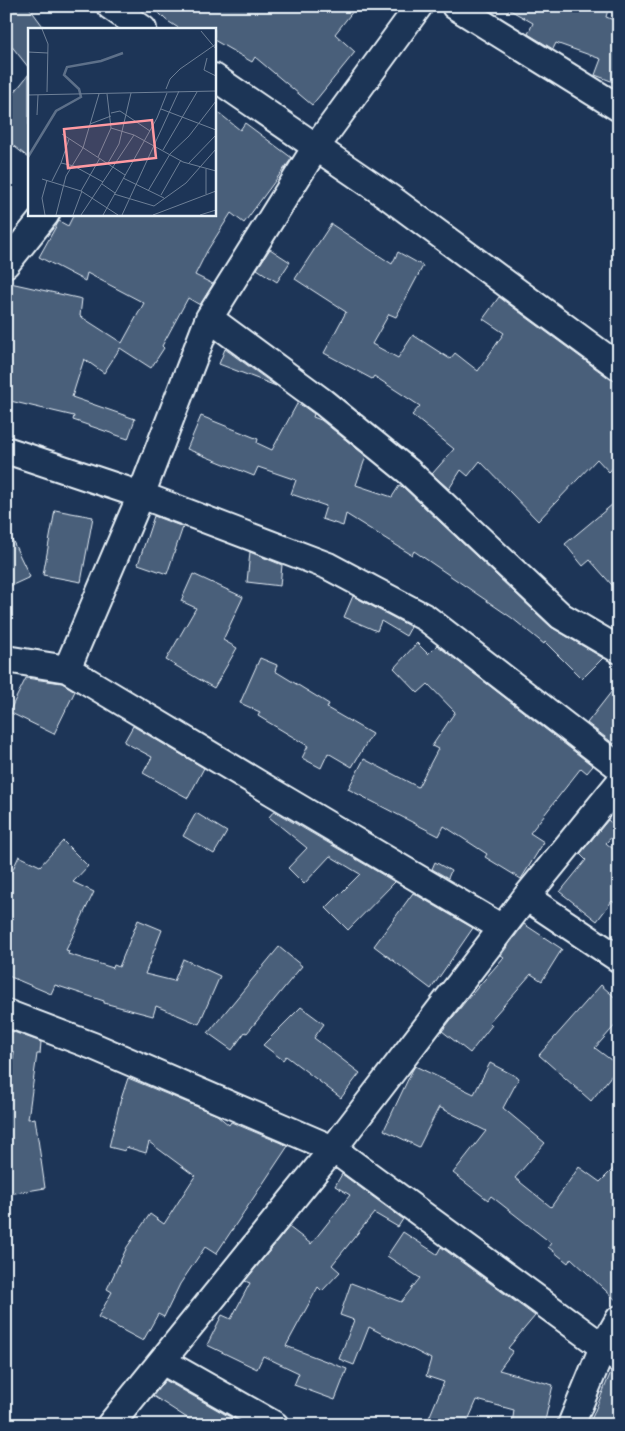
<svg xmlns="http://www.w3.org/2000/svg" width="625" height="1431" font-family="Caveat,sans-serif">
<rect width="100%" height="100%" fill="#1d3557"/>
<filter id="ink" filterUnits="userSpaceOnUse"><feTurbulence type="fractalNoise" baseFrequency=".02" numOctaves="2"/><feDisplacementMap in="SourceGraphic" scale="10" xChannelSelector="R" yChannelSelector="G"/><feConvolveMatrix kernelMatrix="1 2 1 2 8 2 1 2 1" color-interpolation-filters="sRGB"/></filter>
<g filter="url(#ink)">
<!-- building -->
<path fill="#495e7a" stroke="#e8f1f8" d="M6,6H28L45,29H29V68L6,39Z
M152,6H357L335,34L355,52L312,105L255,57L252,62L214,40V29H180L166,20Z
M503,6H609L606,17L619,22V84L595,75L601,59L556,43L553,49L528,34L533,23Z
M29,74V158L6,140V103Z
M214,109L240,130L245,123L292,158L244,223L231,213L207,251L195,275L213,284L200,305L188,298L162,346L164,348L151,368L120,348L104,373L84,359L72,397L135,419L128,439L73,420L74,416L6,400V282L82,299L80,316L122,343L144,303L87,273L85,281L39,257L59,221L68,226L74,214H214Z
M331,224L392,264L398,252L423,266L396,317L389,314L372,344L398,358L413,335L450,359L455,353L478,371L504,333L483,319L499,297L610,379L619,382V461L609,472L597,459L538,521L480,461L468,476L461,470L449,489L432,474L454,449L412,415L420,406L374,376L372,379L324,353L346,312L295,279Z
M270,249L290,262L277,282L257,269Z
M225,349L276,386L219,364Z
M297,404L303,406L314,414L313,417L321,420L366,456L356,485L392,497L399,486L401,487L402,486L551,627L603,658L582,679L545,642L544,644L512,618L414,551L412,555L346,514L343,526L322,519L326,506L291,494L296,480L258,467L254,476L187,449L201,416L258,439L257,443L272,450Z
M619,499V593L590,560L583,566L565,544Z
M55,510L93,517L81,582L43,575Z
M154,516L183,527L167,574L138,564Z
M6,527L30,577L6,588Z
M250,552L282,565L280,586L247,582Z
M193,574L243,597L223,640L237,648L214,688L166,660L196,608L181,601Z
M353,596L411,627L406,636L381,621L377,631L344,617Z
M417,643L428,654L437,645L593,766L587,773L581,768L530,833L544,842L521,879L485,857L487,854L444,826L439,836L348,789L364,759L418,787L438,749L432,746L455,712L428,684L418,693L394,668Z
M260,658L277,665L275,671L329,704L327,708L372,734L352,767L328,753L321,768L302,758L308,746L258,716L260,712L240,703Z
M26,678L62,683L75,691L54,734L9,712Z
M619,682V738L614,744L587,723Z
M133,726L204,768L188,798L143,773L152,757L124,742Z
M274,811L395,882L348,930L326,908L360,874L330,856L304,884L288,868L307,848L269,817Z
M196,813L227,832L214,854L183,836Z
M608,820L619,829L606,843L619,854V906L612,901L597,921L560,892L586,860L580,854Z
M63,841L88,866L73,882L94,892L66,950L69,951L68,954L113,968L114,965L119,967L138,920L162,930L145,974L174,981L183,959L220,976L199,1024L156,1006L153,1016L104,1003V1001L55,985L51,994L6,975V884L19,856L40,866Z
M435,862L451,871L448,878L432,869Z
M413,893L473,928L431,989L374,946Z
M524,924L562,949L542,981L531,974L489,1022L492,1025L470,1053L442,1031L465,1002L504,957L501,955Z
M279,947L302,966L247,1033L245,1032L232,1050L208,1033Z
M601,985L619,1001V1021L595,1048L619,1066L591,1101L539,1055Z
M301,1007L324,1024L314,1038L360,1073L341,1098L286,1056L283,1060L263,1045Z
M11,1031L41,1042L40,1054H37L28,1119L35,1118L45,1188L9,1194L6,1164L11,1163L6,1137V1117L14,1052L9,1051Z
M490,1063L519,1078L503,1108L545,1143L515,1178L551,1207L579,1167L600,1182L619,1163V1303L571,1258L568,1263L548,1247L551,1243L491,1196L488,1200L453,1173L486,1131L439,1107L419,1147L384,1130L412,1071L415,1066L474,1094Z
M128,1078L217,1115L229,1125L231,1122L288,1146L216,1254L205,1247L180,1284L164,1317L158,1314L143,1341L98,1317L112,1292L107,1289L127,1247L150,1214L164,1224L195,1176L149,1142L146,1153L126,1147L125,1151L109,1147L120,1102Z
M342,1174L403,1219L398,1227L374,1213L332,1265L340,1272L322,1291L318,1287L286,1346L347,1369L335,1400L294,1385L299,1373L263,1356L257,1369L207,1345L222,1315L231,1319L250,1283L245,1281L289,1227L311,1244L350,1195L335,1186Z
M403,1232L437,1254L441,1247L535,1316L508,1348L513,1351L499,1370L553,1385L544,1425H512L514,1410L477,1400L466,1425H426L444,1382L426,1376L431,1359L369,1327L354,1365L339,1359L354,1320L340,1315L351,1283L401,1302L420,1278L387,1256Z
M611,1372L619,1375V1425H589Z
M165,1380L244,1425H198L153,1396Z"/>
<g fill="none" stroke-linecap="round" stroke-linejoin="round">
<!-- minor casing -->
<g stroke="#e8f1f8" stroke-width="30">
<path id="minor" d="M110,6L143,29
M455,6L619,108
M214,77L389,197L619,367
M6,264L46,214
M209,318L323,402L409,472L561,616L619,650
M6,450L141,495L328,566L426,618L619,767
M6,659L67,669L274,793L502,928
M67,669L141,495L209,318L316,147L419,6
M526,897L619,959
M6,1013L93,1046L333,1149L603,1347L619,1360
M162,1361L275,1425
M110,1425L333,1149L526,897L619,783
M571,1425L603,1347L619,1319"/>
</g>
<!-- minor -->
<use href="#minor" stroke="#1d3557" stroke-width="26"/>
</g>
</g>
<!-- overview -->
<g transform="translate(28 28)">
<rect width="188" height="188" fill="#1d3557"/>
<path fill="none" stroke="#5d7089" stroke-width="2.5" d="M0,129L28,83L53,69L51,61L36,47L39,39L73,33L95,25"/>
<path fill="none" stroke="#6e8097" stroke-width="1" d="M14,1L20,16L19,64M173,3L188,21M0,24L20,25M179,30L176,42L188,48M138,61L142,51L152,41L188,16M0,67L188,63M133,81L188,102M83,85L92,83L122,103M9,87L10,67M62,96L83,88M83,100L106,107L155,134L188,143M34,106L97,147M135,122L169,64M70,129L83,100L79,66M33,135L41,111M80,135L91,116L103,65M160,136L188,107M95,150L136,170M14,151L53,163L90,187M24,153L33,135L46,138L75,154M74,156L87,165M53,163L72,130M120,163L142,126L161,108L188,73M86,166L126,178L158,155L188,121M178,166V141M133,167L153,132M17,187L14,170L19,152M28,187L38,148L55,120L71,66M45,187L54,163M53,187L106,107M75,187L129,90L139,65M94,187L151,63M125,187L188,163M172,187L188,182"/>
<path fill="#ff9aa2" fill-opacity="0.15" stroke="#ff9aa2" stroke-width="2.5" d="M124,92L128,130L40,140L36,101Z"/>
<rect width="188" height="188" fill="none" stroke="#e8f1f8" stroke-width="2.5"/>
</g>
<!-- margin -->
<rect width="625" height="1431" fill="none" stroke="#1d3557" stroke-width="25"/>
<rect x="12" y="12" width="600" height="1406" fill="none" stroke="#e8f1f8" stroke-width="2" filter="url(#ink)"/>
</svg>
